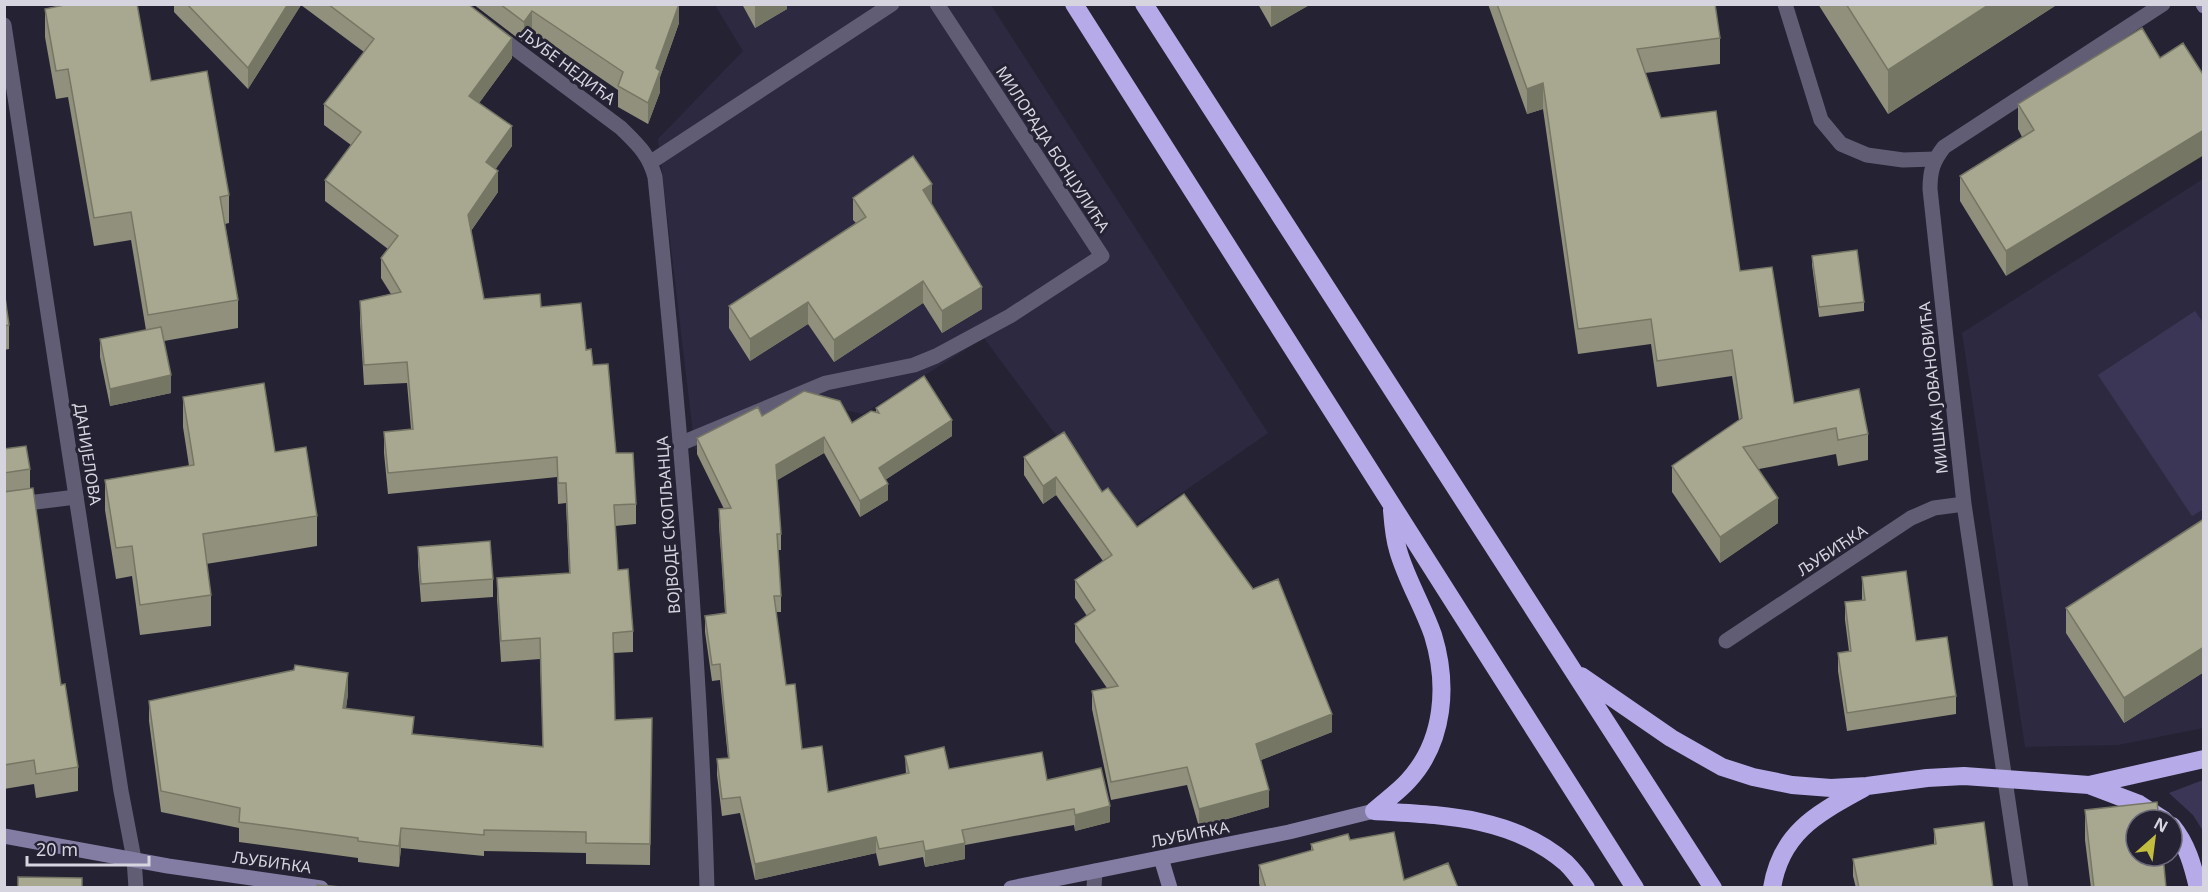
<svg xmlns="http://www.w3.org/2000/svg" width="2208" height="892" font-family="'Noto Sans',sans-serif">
<rect width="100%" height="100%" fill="#252233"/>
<!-- built -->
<path fill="#2d2940" d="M715,5H991L1268,433L1127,531L984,338L863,414L805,401L777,411L695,450L658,139L743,51Z
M2203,179V728L2118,745L2025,747L1962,333Z"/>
<!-- green -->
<path fill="#3c3656" d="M2195,311L2204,324V509L2192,516L2098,375Z
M2203,780H2204L2203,831L2193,815L2169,793Z"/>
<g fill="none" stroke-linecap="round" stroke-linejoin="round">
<!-- lane -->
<path stroke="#615d75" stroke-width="15" d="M1785,4L1821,120L1841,144L1867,155L1903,160L1935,159
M651,162L892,4
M682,443L826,383L914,365L936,356L1010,316L1102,256L937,4
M4,506L76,497"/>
<!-- street -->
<path stroke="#615d75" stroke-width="15" d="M4,25L121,791L134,859L136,888
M497,35L621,128C637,144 649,154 655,177C679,413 700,650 707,888
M1726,641L1911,518L1934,508L1964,504
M1094,888L1095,871
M2021,888L1964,504L1930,189C1930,171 1933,161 1944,147L2163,4"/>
<!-- secondary -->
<path stroke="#837da4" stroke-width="15" d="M2203,4L2204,6
M4,836L168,866L321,888
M1161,858L1170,888
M1011,888L1289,832L1374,811"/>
<!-- highway -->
<path stroke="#b6abe8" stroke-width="18" d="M1074,4L1635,888
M1144,4L1713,888
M1581,676L1671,738L1722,767L1753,777L1792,785L1831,788L1867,786L1927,778L1964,776L2089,785L2204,759
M2089,785L2139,804L2164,820
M1374,811C1385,801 1398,792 1408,781C1445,741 1448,684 1433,635C1423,606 1406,579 1398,550C1394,537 1393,523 1392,510
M1374,811C1441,815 1512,816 1566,863C1573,870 1580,879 1586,888
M2172,826C2187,844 2193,866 2198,888
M1772,888C1781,831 1819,813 1864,788"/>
</g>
<!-- wall -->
<path fill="#90907c" d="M174,4H468L512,58L479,103L512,146L495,169L498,192L471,231L484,299L541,307L586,350L593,365L616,453L636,504V524L615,526L618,570L633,631V652L613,653L615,720L652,718L650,865L586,864V853L484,851V856L401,848L399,867L358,862V858L239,842V828L161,812L149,721V701L348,694L346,708L414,734L543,746L540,659L501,662L497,599V578L569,573L566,503L558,504L557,477L388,494L384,453V432L411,429L407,383L364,385L360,322V301L391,294L381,278V258L388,249L325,201V180L351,145L324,125V104L364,52L301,5L248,89L174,12Z
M473,4H679V23L660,77V92L648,124L618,107V90L532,31L524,43Z
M742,4H787V9L755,28Z
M1258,4H1311L1271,27Z
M1488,4H1715L1720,38V64L1645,73L1661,118L1740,271L1794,403L1868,434V460L1838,466L1836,454L1759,469L1778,523L1720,563L1672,492V466L1739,420L1732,376L1657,387L1651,344L1578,354L1543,109L1527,114Z
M1818,4H2058L1888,114Z
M45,9L151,81L229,195V223L225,224L238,300V328L164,341L171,393L110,406L100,357V339L146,330L131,240L94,246L68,97L56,99L45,37Z
M2160,58L2006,276L1960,201V176L2022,137L2018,129V104Z
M853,198L932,205L982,309L942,333L923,303L834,362L808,324L750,361L729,328V306L856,223L853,220Z
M1812,256L1864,302V311L1819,317L1812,265Z
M4,290L9,325V349L4,350Z
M183,397L275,452L317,516V546L206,564L211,595V626L140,635L132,576L116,579L105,510V480L189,466L183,427Z
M876,408L952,436L885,480L888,500L860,517L824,453L777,480L781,534V550H778L781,596V612H776L786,685L802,749L828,792L906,774L905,756L949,769L1047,780L1110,822L1075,831L1074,825L965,845V859L925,867L923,857L879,866L876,853L755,880L740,813L722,816L717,775V759L728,758L720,680L712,681L705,632V616L725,613L719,525V509H724L697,454V438L762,416L852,423L876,412Z
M4,449L30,469V489L61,685L78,767V791L36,798L34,784L4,789Z
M1024,457L1102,492L1137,527L1332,732L1261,760L1269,807L1199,827L1187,785L1111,800L1092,709V691L1107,688L1075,642V624L1087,616L1075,598V580L1103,561L1056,495L1043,504L1024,475Z
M2204,519V672L2124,723L2066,633V608Z
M418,547L493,579V597L421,602L418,565Z
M1862,577L1916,641L1956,696V714L1847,731L1838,671V653L1849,651L1845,620V602L1862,600Z
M2085,810L2166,888H2091L2085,840Z
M1934,829L1993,888H1856L1853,876V859L1934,845Z
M1350,840L1404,880L1458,888H1260L1259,883V865L1311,851V844Z"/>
<!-- shaded-wall -->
<path fill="#767665" d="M288,4L301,5L248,89V68Z
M679,4V23L660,77V92L648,124V103L656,68Z
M755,4H787V9L755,28Z
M1271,4H1311L1271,27Z
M1990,4H2058L1888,114V70Z
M532,11V31L524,43V22Z
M512,38V58L469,117V96Z
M1543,83V109L1527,114V89Z
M512,126V146L486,183V162Z
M2204,130V155L2006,276V251Z
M498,171V192L468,235V215Z
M932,184V206L923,190Z
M923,281V303L834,362V340Z
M982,287V309L942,333V311Z
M808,302V324L750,361V339Z
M171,375V393L110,406V389Z
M952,420V436L879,484V468Z
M824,437V453L776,481V465Z
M1056,477V495L1043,504V486Z
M888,484V500L860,517V501Z
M1778,498V523L1720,563V537Z
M2204,647V672L2124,723V698Z
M348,673V694L343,729V708Z
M1332,714V732L1256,762V744Z
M1269,790V807L1199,827V809Z
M1110,806V822L1075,831V815Z
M401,828V848L399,867V846Z
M876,837V853L755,880V864Z
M965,843V859L925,867V851Z"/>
<!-- building -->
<path fill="#a8a890" stroke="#767665" stroke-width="1.5" d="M69,4H137L151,81L207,71L229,195L220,197L238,300L148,315L131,212L94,218L68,69L56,71L45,9Z
M187,4H288L248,68Z
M328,4H468L512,38L469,96L512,126L486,162L498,171L468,215L484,299L540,294L541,307L581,303L586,350L591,349L593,365L608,364L616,453H633L636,504L614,505L618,570L628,569L633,631L613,633L615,720L652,718L650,844L586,843V832L484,830V835L401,828L399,846L358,841V838L239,822L240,808L161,791L149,701L294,670L295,665L348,673L343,708L414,717L412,734L543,747L540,638L501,641L497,578L570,573L566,483H558L557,457L388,473L384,432L413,429L407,362L364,365L360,301L401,292L381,258L398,236L325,180L361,132L324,104L374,39Z
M500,4H679L656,68L660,71L648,103L618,86L623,72L532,11L524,22Z
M1497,4H1715L1720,38L1637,49L1661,118L1716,111L1740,271L1772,267L1794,403L1859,389L1868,434L1838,440L1836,428L1743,447L1778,498L1720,537L1672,466L1742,418L1732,350L1657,361L1651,319L1578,329L1543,83L1527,89Z
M1846,4H1990L1888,70Z
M2142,28L2160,58L2183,43L2204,76V130L2006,251L1960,176L2034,130L2018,104Z
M913,156L932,184L923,190L982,287L942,311L923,281L834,340L808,302L750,339L729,306L866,217L853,198Z
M1857,250L1864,302L1819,307L1812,256Z
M4,290L9,325L4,326Z
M161,327L171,375L110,389L100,339Z
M924,376L952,420L879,468L888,484L860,501L824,437L776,465L781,534H777L781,596H774L786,685L795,684L802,749L822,746L828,792L909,773L905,756L944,747L949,769L1042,752L1047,780L1101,768L1110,806L1075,815L1074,809L962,830L965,843L925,851L923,841L879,849L876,837L755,864L740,797L722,799L717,759L729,758L720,664L712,665L705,616L726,613L719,509L731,508L697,438L758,407L762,416L804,391L840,401L852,423L871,411L879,413L876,408Z
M264,383L275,452L306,447L317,516L203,534L211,595L140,605L132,546L116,548L105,480L194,465L183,397Z
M1064,432L1102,492L1108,488L1137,527L1184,494L1253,589L1278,579L1332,714L1256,744L1269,790L1199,809L1187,767L1111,782L1092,691L1118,686L1075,624L1095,610L1075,580L1112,555L1056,477L1043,486L1024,457Z
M26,446L30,469L4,473V449Z
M33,488L61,685L65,684L78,767L36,774L34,760L4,765V492Z
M2204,519V647L2124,698L2066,608Z
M490,541L493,579L421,584L418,547Z
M1906,571L1916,641L1947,637L1956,696L1847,713L1838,653L1851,651L1845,602L1865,600L1862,577Z
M2157,802L2159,820H2136V856H2163L2166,888H2094L2085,810Z
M1984,822L1993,888H1859L1853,859L1936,844L1934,829Z
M1394,832L1404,880L1448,863L1458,888H1266L1259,865L1313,850L1311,844L1348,834L1350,840Z
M18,877L82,878V888H18Z
M317,885L353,888H317Z"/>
<g text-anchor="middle" stroke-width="6" stroke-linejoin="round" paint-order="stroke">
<!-- street labels -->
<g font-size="16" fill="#d5d4df" stroke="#252233">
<text transform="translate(568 66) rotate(37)" y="6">ЉУБЕ НЕДИЋА</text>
<text transform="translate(1053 149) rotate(57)" y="6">МИЛОРАДА БОНЏУЛИЋА</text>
<text transform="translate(1933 388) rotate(-96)" y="6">МИШКА ЈОВАНОВИЋА</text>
<text transform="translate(88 454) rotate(81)" y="6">ДАНИЈЕЛОВА</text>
<text transform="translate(668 525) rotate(-94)" y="6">ВОЈВОДЕ СКОПЉАНЦА</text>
<text transform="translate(1832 550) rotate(-33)" y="6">ЉУБИЋКА</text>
<text transform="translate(1190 834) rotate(-11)" y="6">ЉУБИЋКА</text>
<text transform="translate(272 862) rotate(8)" y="6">ЉУБИЋКА</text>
</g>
</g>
<!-- border -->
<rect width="2208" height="892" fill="none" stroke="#d5d4df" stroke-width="12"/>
<!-- north arrow -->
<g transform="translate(2154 838) rotate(28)"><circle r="28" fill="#252233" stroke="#6b6978" stroke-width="1.5"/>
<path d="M0-4.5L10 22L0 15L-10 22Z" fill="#c2bd3f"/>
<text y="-9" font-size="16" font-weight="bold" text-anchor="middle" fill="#d5d4df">N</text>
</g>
<!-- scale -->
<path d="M27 856v9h122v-9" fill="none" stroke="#d5d4df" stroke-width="3"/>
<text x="36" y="856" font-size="18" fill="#d5d4df" stroke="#252233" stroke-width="4.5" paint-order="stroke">20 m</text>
</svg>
